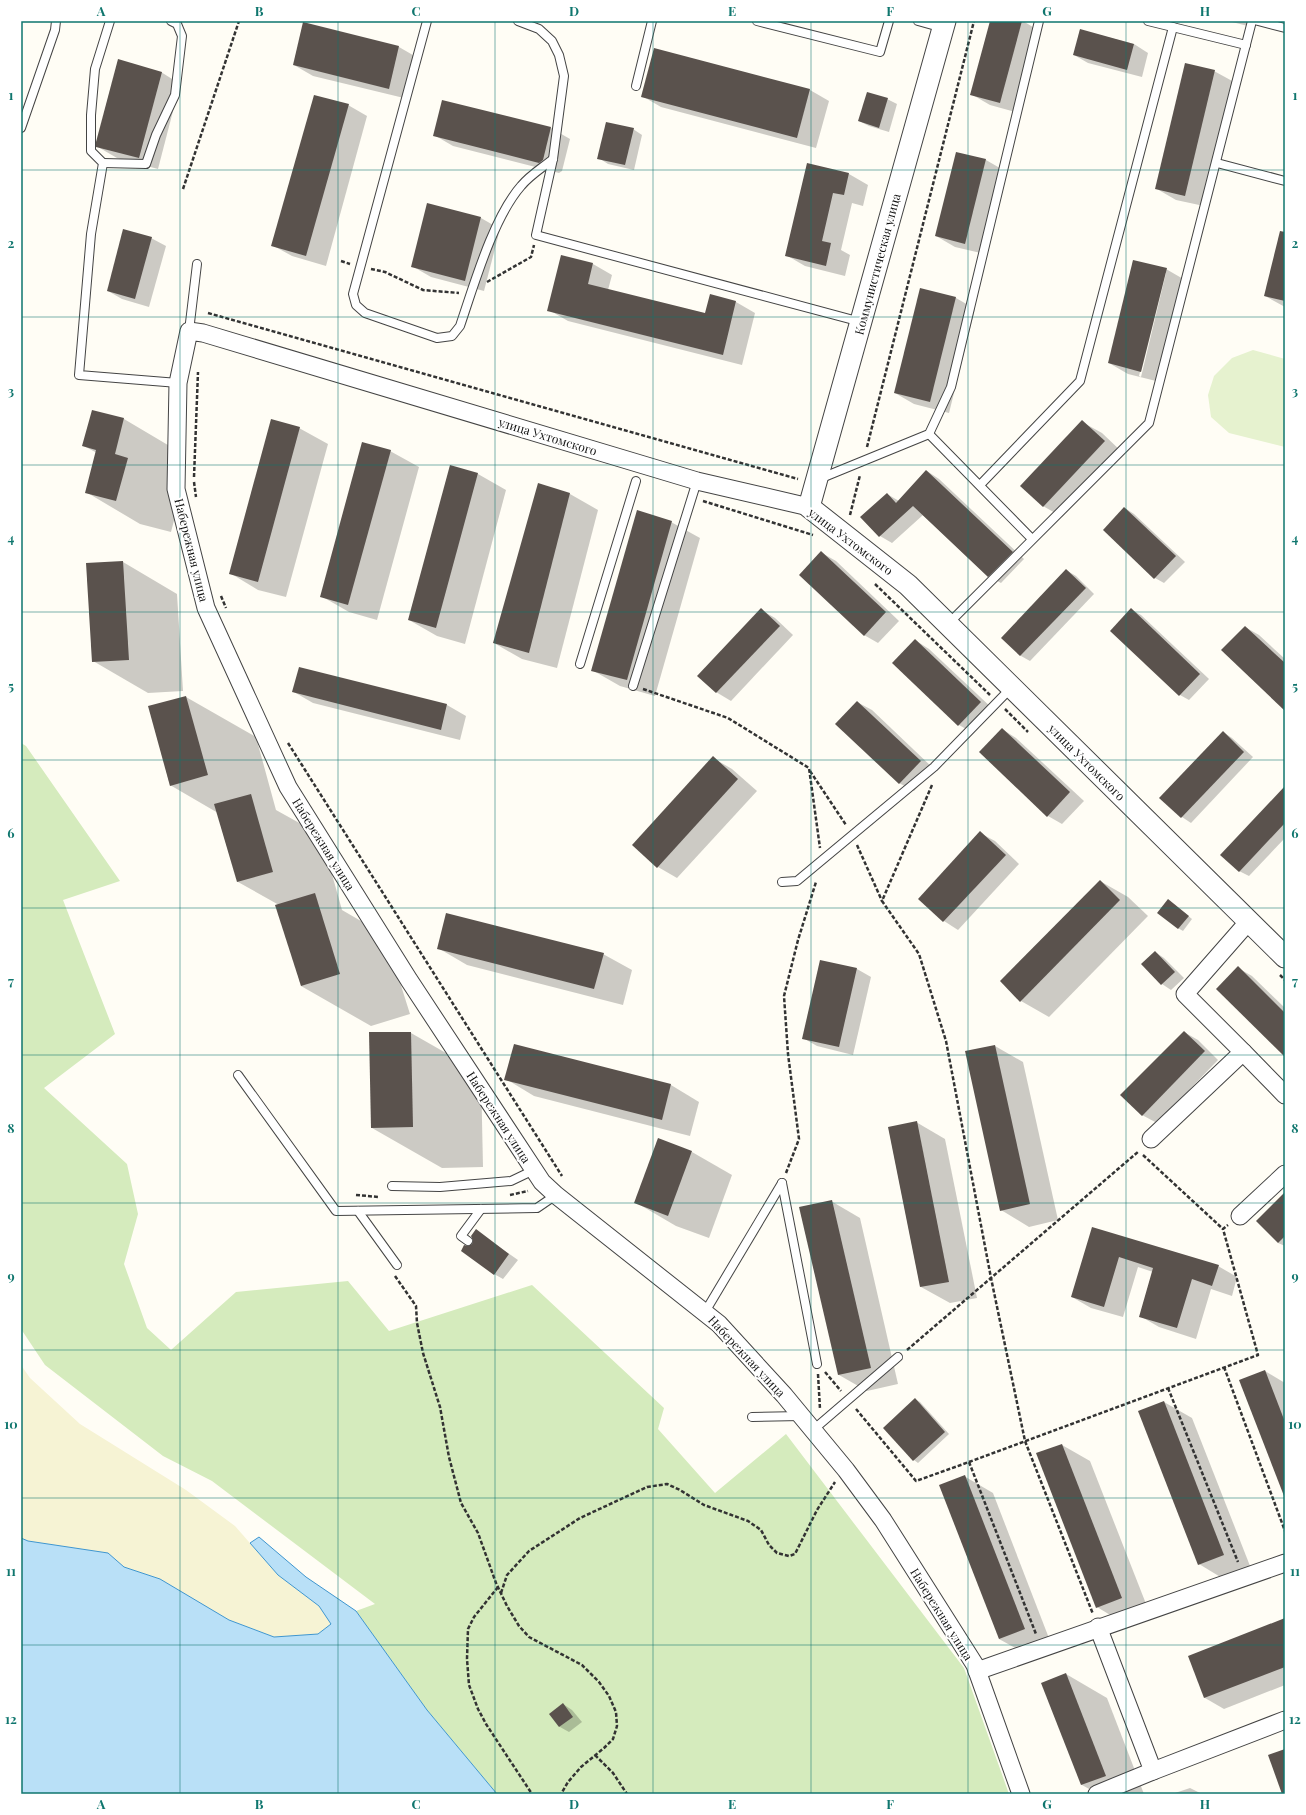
<svg xmlns="http://www.w3.org/2000/svg" width="1306" height="1815" font-family="'Playfair Display',serif">
<rect width="100%" height="100%" fill="#fffdf5"/>
<!-- farmland -->
<path fill="#f6f3d4" d="M21,1365L30,1378L80,1424L186,1490L235,1526L278,1575L319,1606L331,1624L318,1634L274,1637L229,1620L160,1579L124,1567L108,1553L28,1541L21,1538Z"/>
<!-- green -->
<path fill="#d5ebbd" d="M21,743L26,746L120,881L63,900L115,1034L44,1088L127,1164L138,1214L124,1264L147,1328L171,1350L236,1292L348,1281L389,1331L532,1285L664,1408L658,1429L715,1493L786,1434L964,1668L1009,1794H497L427,1710L356,1611L375,1604L212,1481L163,1456L45,1365L21,1329Z"/>
<!-- pitch -->
<path fill="#e6f2cf" d="M1253,350L1285,359V447L1229,433L1211,417L1208,395L1214,376L1232,358Z"/>
<!-- water -->
<path fill="#b9e0f7" stroke="#3f96cf" d="M259,1537L306,1577L356,1611L427,1710L497,1794H21V1538L28,1541L108,1553L124,1567L160,1579L229,1620L274,1637L318,1634L331,1624L319,1606L278,1575L250,1543Z"/>
<!-- shadow -->
<g fill="#0003" fill-rule="evenodd">
<path d="M991,21H1023L1041,32L1019,113L990,105L971,94Z"/>
<path d="M1228,21H1249L1248,26Z"/>
<path d="M304,23L399,47L418,58L408,99L313,76L294,65Z"/>
<path d="M1080,30L1134,44L1148,53L1142,77L1088,63L1074,55Z"/>
<path d="M1214,71L1234,82L1204,206L1176,200L1157,189Z"/>
<path d="M161,72L180,84L158,169L117,158L98,147Z"/>
<path d="M810,90L829,101L816,148L661,107L642,96Z"/>
<path d="M887,99L897,104L889,132L869,126L859,121Z"/>
<path d="M348,105L367,116L326,266L292,256L272,245Z"/>
<path d="M551,128L570,139L562,171L559,173L453,146L434,135Z"/>
<path d="M633,129L642,135L634,170L608,164L599,158Z"/>
<path d="M957,153L986,160L1005,171L985,254L955,247L936,236Z"/>
<path d="M808,164L849,174L868,185L863,206L852,203L841,250L850,255L845,276L805,266L786,255Z"/>
<path d="M481,218L500,229L484,291L431,277L412,266Z"/>
<path d="M151,238L166,246L149,307L122,299L108,291Z"/>
<path d="M562,257L593,264L612,275L608,290L706,314L711,296L736,302L755,313L742,365L568,321L549,310Z"/>
<path d="M1285,257V307L1265,296Z"/>
<path d="M1166,269L1185,280L1160,382L1128,374L1109,363ZM1164,273H1166L1141,377L1139,376Z"/>
<path d="M921,290L956,298L975,309L949,413L914,404L895,393Z"/>
<path d="M93,411L124,419L178,451L182,490L171,532L140,524L86,492L97,453L84,446Z"/>
<path d="M1082,422L1102,433L1123,453L1062,517L1043,506Z"/>
<path d="M299,428L328,444L286,597L258,590L230,573Z"/>
<path d="M390,451L419,467L377,620L349,612L321,596Z"/>
<path d="M450,467L478,474L506,490L465,644L437,636L409,620Z"/>
<path d="M927,471L939,479L1024,559L1001,583L988,576L923,515L892,543L880,536L887,494L899,501Z"/>
<path d="M539,484L570,494L598,510L557,668L522,659L494,643Z"/>
<path d="M1125,508L1134,514L1185,562L1164,583L1155,578Z"/>
<path d="M671,522L700,538L655,696L620,686L592,670Z"/>
<path d="M822,553L836,561L899,621L878,643L864,635Z"/>
<path d="M123,562L177,594L183,691L148,693L93,661Z"/>
<path d="M1066,570L1076,576L1094,594L1030,661L1021,656L1002,638Z"/>
<path d="M761,610L775,618L793,635L731,701L716,692Z"/>
<path d="M1132,610L1141,615L1209,679L1189,700L1180,695Z"/>
<path d="M1245,627L1259,635L1285,659V708Z"/>
<path d="M915,640L929,649L994,710L973,733L959,725Z"/>
<path d="M300,668L447,705L466,716L460,740L313,703L294,692Z"/>
<path d="M186,697L256,737L276,810L321,835L342,910L385,935L410,1014L371,1026L301,986L279,905L238,882L218,813L170,785L149,707Z"/>
<path d="M857,702L872,710L934,769L914,791L899,783Z"/>
<path d="M1002,729L1016,738L1084,801L1062,824L1048,816Z"/>
<path d="M1223,732L1232,738L1253,757L1191,823L1182,817L1161,798Z"/>
<path d="M713,758L732,769L757,791L677,878L658,867L634,845Z"/>
<path d="M1285,788V838L1249,876L1239,871Z"/>
<path d="M980,833L995,841L1019,864L958,930L944,921L919,899Z"/>
<path d="M1100,881L1128,897L1148,916L1049,1017L1021,1001Z"/>
<path d="M1172,903L1192,919L1183,931L1178,928Z"/>
<path d="M438,948L603,954L632,970L623,1005L467,965Z"/>
<path d="M1155,952L1164,958L1184,978L1171,990L1162,984L1142,964Z"/>
<path d="M821,961L857,969L871,977L853,1055L817,1046L803,1038Z"/>
<path d="M1238,968L1252,976L1285,1008V1053Z"/>
<path d="M1184,1032L1198,1040L1218,1060L1157,1123L1142,1115Z"/>
<path d="M370,1033H411L481,1073L483,1167L442,1168L372,1128Z"/>
<path d="M995,1046L1023,1062L1058,1220L1029,1227L1001,1210Z"/>
<path d="M506,1079L671,1085L699,1102L690,1136L534,1096Z"/>
<path d="M916,1122L945,1139L977,1298L950,1303L921,1287L889,1128Z"/>
<path d="M692,1152L732,1175L709,1238L676,1226L635,1202Z"/>
<path d="M1285,1194V1246L1278,1243Z"/>
<path d="M831,1201L860,1218L898,1384L867,1391L839,1375Z"/>
<path d="M1093,1228L1218,1266L1237,1277L1232,1296L1211,1289L1196,1339L1159,1327L1140,1316L1153,1272L1138,1267L1123,1317L1091,1308L1072,1297Z"/>
<path d="M476,1231L518,1260L503,1279L494,1274L468,1248L473,1245Z"/>
<path d="M1265,1371L1285,1383V1496L1240,1381Z"/>
<path d="M915,1399L920,1402L949,1434L918,1463L914,1460Z"/>
<path d="M1164,1402L1192,1418L1252,1571L1227,1581L1199,1564Z"/>
<path d="M1062,1445L1090,1461L1150,1614L1125,1624L1097,1607Z"/>
<path d="M964,1476L993,1493L1052,1646L1028,1655L999,1639Z"/>
<path d="M1285,1622V1685L1224,1709L1205,1698L1189,1657Z"/>
<path d="M1066,1674L1107,1698L1144,1794H1098L1082,1785L1043,1683Z"/>
<path d="M563,1704L572,1710L582,1722L569,1732L560,1727L550,1714Z"/>
<path d="M1190,1788L1202,1794H1172Z"/>
</g>
<!-- building -->
<g fill="#5a524d">
<path d="M990,21H1022L1000,103L970,95Z"/>
<path d="M303,22L399,46L389,89L293,65Z"/>
<path d="M1080,29L1134,44L1127,70L1073,55Z"/>
<path d="M654,48L810,89L797,138L641,97Z"/>
<path d="M118,59L162,72L139,158L96,147V142Z"/>
<path d="M1185,63L1215,70L1185,196L1155,189Z"/>
<path d="M867,92L888,98L879,128L858,121Z"/>
<path d="M314,95L349,104L306,256L271,246Z"/>
<path d="M442,100L551,127L543,160L539,163L433,136Z"/>
<path d="M606,122L634,128L625,165L597,159Z"/>
<path d="M956,152L986,159L965,244L935,236Z"/>
<path d="M807,163L849,173L844,195L833,193L822,241L831,243L826,266L785,256Z"/>
<path d="M427,203L481,217L465,281L411,267Z"/>
<path d="M123,229L152,237L135,299L107,291Z"/>
<path d="M1280,231L1285,232V301L1264,296Z"/>
<path d="M561,255L593,263L588,284L705,313L710,294L736,301L723,355L547,311Z"/>
<path d="M1133,260L1167,268L1141,372L1108,363Z"/>
<path d="M920,288L956,297L930,402L894,393Z"/>
<path d="M92,410L124,418L115,454L128,458L116,501L85,493L96,450L82,446Z"/>
<path d="M271,419L300,427L258,582L229,574Z"/>
<path d="M1082,420L1105,441L1043,507L1020,486Z"/>
<path d="M362,442L391,450L348,605L320,597Z"/>
<path d="M450,465L478,473L436,628L408,620Z"/>
<path d="M926,470L1013,552L988,577L913,506L879,537L860,517L887,493L896,503Z"/>
<path d="M538,483L570,493L529,653L493,643Z"/>
<path d="M1124,507L1176,556L1154,579L1103,530Z"/>
<path d="M637,510L672,521L627,680L591,671Z"/>
<path d="M821,551L886,612L864,636L799,575Z"/>
<path d="M123,561L129,660L92,662L86,563Z"/>
<path d="M1066,569L1086,588L1020,656L1001,638Z"/>
<path d="M761,608L780,626L716,693L697,676Z"/>
<path d="M1131,608L1200,674L1179,696L1110,631Z"/>
<path d="M1245,626L1285,663V711L1221,650Z"/>
<path d="M915,639L981,702L958,726L892,663Z"/>
<path d="M299,667L447,704L441,730L292,692Z"/>
<path d="M186,696L208,775L170,786L148,706Z"/>
<path d="M857,701L921,761L899,784L835,724Z"/>
<path d="M1002,728L1070,792L1047,817L979,752Z"/>
<path d="M1223,731L1244,752L1181,818L1159,798Z"/>
<path d="M713,756L738,779L657,868L632,845Z"/>
<path d="M1285,786V823L1239,872L1220,855Z"/>
<path d="M251,794L273,872L237,882L214,804Z"/>
<path d="M980,831L1006,855L943,922L918,899Z"/>
<path d="M1100,880L1120,900L1020,1002L1000,981Z"/>
<path d="M315,893L340,974L301,986L275,905Z"/>
<path d="M1168,899L1189,916L1178,929L1157,913Z"/>
<path d="M446,913L604,953L594,989L437,949Z"/>
<path d="M1155,951L1175,972L1161,985L1141,964Z"/>
<path d="M820,960L857,968L839,1047L802,1039Z"/>
<path d="M1238,966L1285,1013V1057L1216,989Z"/>
<path d="M1184,1031L1205,1051L1142,1116L1120,1095Z"/>
<path d="M369,1032H411L413,1127L371,1128Z"/>
<path d="M514,1044L671,1084L662,1120L504,1080Z"/>
<path d="M995,1045L1030,1204L1000,1211L965,1051Z"/>
<path d="M917,1121L949,1282L920,1287L888,1127Z"/>
<path d="M658,1138L692,1151L668,1216L634,1203Z"/>
<path d="M1285,1192V1236L1278,1243L1256,1221Z"/>
<path d="M832,1200L871,1368L838,1375L799,1207Z"/>
<path d="M1092,1227L1219,1265L1212,1286L1192,1279L1177,1328L1139,1317L1153,1268L1119,1257L1104,1307L1071,1297Z"/>
<path d="M476,1229L509,1254L494,1275L461,1251L464,1245L468,1246L472,1244L473,1241L471,1236Z"/>
<path d="M1265,1370L1285,1422L1284,1496L1239,1380Z"/>
<path d="M915,1398L945,1432L913,1461L883,1428Z"/>
<path d="M1164,1401L1224,1555L1198,1565L1138,1411Z"/>
<path d="M1062,1444L1122,1598L1096,1608L1036,1453Z"/>
<path d="M965,1475L1025,1629L999,1639L939,1485Z"/>
<path d="M1285,1618V1667L1204,1698L1188,1656Z"/>
<path d="M1066,1673L1106,1776L1081,1785L1041,1683Z"/>
<path d="M563,1703L573,1717L559,1727L549,1714Z"/>
<path d="M1285,1749V1794H1282L1268,1755Z"/>
</g>
<g fill="none" stroke-linecap="round" stroke-linejoin="round">
<!-- service casing -->
<g stroke="#444" stroke-width="10">
<g id="service">
<path d="M110,21L95,69L91,115V151L103,163L91,234L79,375L178,383"/>
<path d="M427,21L353,294L356,305L365,313L437,338L452,336L460,326C474,285 493,218 521,186C530,175 542,168 553,159"/>
<path d="M518,21L539,29L552,41L559,55L564,76L553,159L536,235L861,322"/>
<path d="M757,21L880,52L889,21"/>
<path d="M918,21L943,28"/>
<path d="M1148,21L1246,45"/>
<path d="M1258,21L1285,28"/>
<path d="M636,86L652,21"/>
<path d="M21,128L55,30L56,21"/>
<path d="M103,163L146,164L156,135L175,95L182,36L177,24L171,21"/>
<path d="M1217,163L1285,181"/>
<path d="M189,331L197,264"/>
<path d="M929,434L1032,539"/>
<path d="M819,479L929,434L951,387L1039,21"/>
<path d="M980,485L1080,381L1173,27"/>
<path d="M948,624L1149,423L1252,21"/>
<path d="M580,664L636,481"/>
<path d="M633,686L697,481"/>
<path d="M782,882L797,881L934,767L1011,688"/>
<path d="M238,1075L336,1211L537,1208L556,1195"/>
<path d="M782,1183L817,1364"/>
<path d="M392,1186L440,1187L511,1181L534,1170"/>
<path d="M358,1211L397,1265"/>
<path d="M468,1241L461,1236L481,1209"/>
<path d="M705,1312L782,1183"/>
<path d="M752,1417L801,1416"/>
<path d="M813,1430L898,1357"/>
</g>
</g>
<!-- minor casing -->
<g stroke="#444" stroke-width="19">
<g id="minor">
<path d="M809,507L697,481L203,333L189,331L178,383L176,489L206,608L288,787L409,980L542,1182L556,1195L719,1324L784,1395L846,1470L883,1520L975,1665L1021,1794"/>
<path d="M1243,1052L1285,1095"/>
<path d="M1151,1139L1243,1052L1185,994L1249,921"/>
<path d="M1240,1216L1285,1174"/>
<path d="M977,1671L1285,1563"/>
<path d="M1153,1771L1285,1720"/>
<path d="M1097,1794L1153,1771L1098,1627"/>
</g>
</g>
<!-- tertiary casing -->
<g stroke="#444" stroke-width="23">
<path id="tertiary" d="M945,21L809,507L908,585L1285,957"/>
</g>
<!-- path -->
<g stroke="#333" stroke-width="2.5" stroke-dasharray="4 2" stroke-linecap="butt">
<path d="M183,189L239,21"/>
<path d="M341,261L350,264"/>
<path d="M371,269L385,272L423,290L459,293"/>
<path d="M487,282L531,257L534,245"/>
<path d="M208,313L798,479"/>
<path d="M867,447L974,21"/>
<path d="M194,477L198,372"/>
<path d="M194,482L196,497"/>
<path d="M703,501L813,535"/>
<path d="M850,515L860,475"/>
<path d="M875,584L990,695"/>
<path d="M221,596L226,608"/>
<path d="M643,689L728,718L809,768L820,848"/>
<path d="M1005,709L1028,732"/>
<path d="M288,743L562,1176"/>
<path d="M810,771L846,825"/>
<path d="M932,785L882,901L919,954L946,1041L991,1278L1025,1441L1093,1614"/>
<path d="M857,845L882,901"/>
<path d="M1280,975L1285,980"/>
<path d="M1143,1155L1223,1229"/>
<path d="M786,1173L799,1139L788,1054L784,996L798,940L816,882"/>
<path d="M356,1195L379,1197"/>
<path d="M510,1195L528,1191"/>
<path d="M395,1276L416,1306L417,1323L423,1353L440,1407L449,1457L461,1503L478,1533L496,1583L507,1606L519,1626L529,1637L582,1665L599,1682L609,1696L616,1712L617,1726L613,1739L604,1748L581,1767L568,1782L561,1794"/>
<path d="M907,1350L1139,1151"/>
<path d="M1224,1367L1285,1531"/>
<path d="M825,1372L841,1391"/>
<path d="M818,1374L820,1409"/>
<path d="M1168,1388L1238,1562"/>
<path d="M856,1409L916,1481L969,1462L1036,1634"/>
<path d="M969,1462L1258,1355L1223,1229L1228,1225"/>
<path d="M498,1587L474,1617L468,1629L467,1659L469,1685L478,1709L486,1724L532,1794"/>
<path d="M501,1593L507,1575L529,1551L580,1518L647,1487L667,1484L680,1490L704,1505L748,1521L761,1530L769,1545L777,1553L789,1556L795,1554L817,1510L835,1482"/>
<path d="M595,1755L613,1773L627,1794"/>
</g>
<!-- service -->
<use href="#service" stroke="#fff" stroke-width="8"/>
<!-- minor -->
<use href="#minor" stroke="#fff" stroke-width="17"/>
<!-- tertiary -->
<use href="#tertiary" stroke="#fff" stroke-width="21"/>
</g>
<!-- grid -->
<path fill="none" stroke="#0f766e" stroke-width="1" stroke-opacity="0.55" d="M180,21V1794M338,21V1794M495,21V1794M653,21V1794M811,21V1794M968,21V1794M1126,21V1794M21,170H1285M21,317H1285M21,465H1285M21,612H1285M21,760H1285M21,908H1285M21,1055H1285M21,1203H1285M21,1350H1285M21,1498H1285M21,1645H1285"/>
<g text-anchor="middle" dominant-baseline="central" stroke-width="4" stroke-linejoin="round" paint-order="stroke">
<!-- street labels -->
<g font-size="12" fill="#111" stroke="#fff">
<text transform="translate(877 264) rotate(-75)">Коммунистическая улица</text>
<text transform="translate(548 436) rotate(17)">улица Ухтомского</text>
<text transform="translate(851 541) rotate(37)">улица Ухтомского</text>
<text transform="translate(192 550) rotate(76)">Набережная улица</text>
<text transform="translate(1087 762) rotate(45)">улица Ухтомского</text>
<text transform="translate(324 844) rotate(58)">Набережная улица</text>
<text transform="translate(499 1117) rotate(57)">Набережная улица</text>
<text transform="translate(747 1356) rotate(47)">Набережная улица</text>
<text transform="translate(942 1614) rotate(58)">Набережная улица</text>
</g>
</g>
<!-- border -->
<rect width="1306" height="1815" fill="none" stroke="#ffffff" stroke-width="44"/>
<rect x="22" y="22" width="1262" height="1771" fill="none" stroke="#0f766e" stroke-width="1.5"/>
<g font-size="13" text-anchor="middle" font-weight="bold" fill="#0f766e">
<text x="101" y="16">A</text>
<text x="259" y="16">B</text>
<text x="416" y="16">C</text>
<text x="574" y="16">D</text>
<text x="732" y="16">E</text>
<text x="890" y="16">F</text>
<text x="1047" y="16">G</text>
<text x="1205" y="16">H</text>
<text x="11" y="100">1</text>
<text x="1295" y="100">1</text>
<text x="11" y="248">2</text>
<text x="1295" y="248">2</text>
<text x="11" y="396">3</text>
<text x="1295" y="396">3</text>
<text x="11" y="543">4</text>
<text x="1295" y="543">4</text>
<text x="11" y="691">5</text>
<text x="1295" y="691">5</text>
<text x="11" y="838">6</text>
<text x="1295" y="838">6</text>
<text x="11" y="986">7</text>
<text x="1295" y="986">7</text>
<text x="11" y="1133">8</text>
<text x="1295" y="1133">8</text>
<text x="11" y="1281">9</text>
<text x="1295" y="1281">9</text>
<text x="11" y="1429">10</text>
<text x="1295" y="1429">10</text>
<text x="11" y="1576">11</text>
<text x="1295" y="1576">11</text>
<text x="11" y="1724">12</text>
<text x="1295" y="1724">12</text>
<text x="101" y="1809">A</text>
<text x="259" y="1809">B</text>
<text x="416" y="1809">C</text>
<text x="574" y="1809">D</text>
<text x="732" y="1809">E</text>
<text x="890" y="1809">F</text>
<text x="1047" y="1809">G</text>
<text x="1205" y="1809">H</text>
</g>
</svg>
